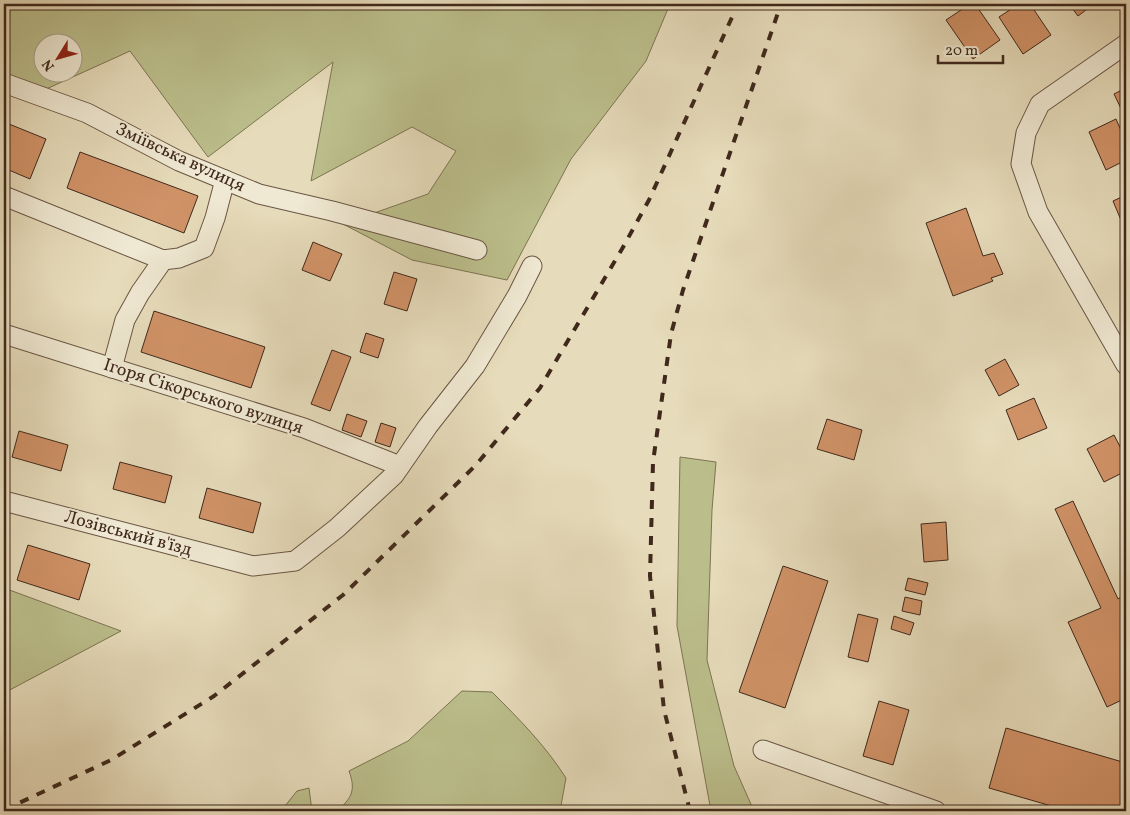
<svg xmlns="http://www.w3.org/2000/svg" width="1130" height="815" font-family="Vollkorn,serif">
<rect width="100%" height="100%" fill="#e6dbba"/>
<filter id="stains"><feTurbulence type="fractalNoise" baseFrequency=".004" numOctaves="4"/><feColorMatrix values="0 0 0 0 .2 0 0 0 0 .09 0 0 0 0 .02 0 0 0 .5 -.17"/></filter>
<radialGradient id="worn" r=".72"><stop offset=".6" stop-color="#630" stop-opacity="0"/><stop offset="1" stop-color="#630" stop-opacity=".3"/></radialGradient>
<!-- green -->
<g fill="#bbbe8b" stroke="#7e7454" fill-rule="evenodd">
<path d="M4,4H670L646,61L571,159L507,280L412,260L343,224L428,194L456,151L412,127L311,181L333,62L208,157L130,51L22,100L4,68ZM42,42H72V72H42Z"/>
<path d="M680,457L716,462L712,510L707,660L734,766L754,811H711L677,626Z"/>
<path d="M4,588L121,631L4,693Z"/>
<path d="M462,691L492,692C519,719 545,745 566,778L560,811H337C352,798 356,790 349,771L408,741Z"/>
<path d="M309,788L312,811H281L297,791Z"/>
</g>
<!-- building -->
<g fill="#d09267" stroke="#40291c">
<path d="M970,4H975L1000,40L973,59L946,20Z"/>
<path d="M1019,4H1030L1051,35L1023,54L999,17Z"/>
<path d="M1069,4H1094L1078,16Z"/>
<path d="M1126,88V119L1114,94Z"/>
<path d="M1116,119L1126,142V160L1106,170L1089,132Z"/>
<path d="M4,122L46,139L30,179L4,168Z"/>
<path d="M80,152L198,196L184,233L67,188Z"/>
<path d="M1126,195V232L1113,201Z"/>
<path d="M966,208L983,256L994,253L1003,274L991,278L993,281L953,296L926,223Z"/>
<path d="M313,242L342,254L330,281L302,270Z"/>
<path d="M394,272L417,279L407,311L384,304Z"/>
<path d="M154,311L265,347L251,388L141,352Z"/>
<path d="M366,333L384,339L378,358L360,352Z"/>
<path d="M332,350L351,357L330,411L311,404Z"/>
<path d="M1005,359L1019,385L999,396L985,370Z"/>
<path d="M1034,398L1047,428L1018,440L1006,410Z"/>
<path d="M347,414L367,421L361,437L342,430Z"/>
<path d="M827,419L862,430L854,460L817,449Z"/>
<path d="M381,423L396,428L390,447L375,442Z"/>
<path d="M19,431L68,445L61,471L12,457Z"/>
<path d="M1114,435L1126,458V471L1104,482L1087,449Z"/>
<path d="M120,462L172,476L165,503L113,489Z"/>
<path d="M207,488L261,503L253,533L199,518Z"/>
<path d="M1073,501L1118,599L1121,597L1126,608V698L1107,707L1068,622L1101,608L1055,509Z"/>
<path d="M946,522L948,560L924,562L921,524Z"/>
<path d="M28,545L90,564L79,600L17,580Z"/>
<path d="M783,566L828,581L785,708L739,692Z"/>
<path d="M908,578L928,583L925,595L905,590Z"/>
<path d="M905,597L922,601L920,615L902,611Z"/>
<path d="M858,614L878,619L868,662L848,657Z"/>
<path d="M894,616L914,623L910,635L891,629Z"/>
<path d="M879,701L909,710L893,765L863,756Z"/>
<path d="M1006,728L1126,763V811H1069L989,788Z"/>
</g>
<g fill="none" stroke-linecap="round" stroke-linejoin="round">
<!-- minor casing -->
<g stroke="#6a5644" stroke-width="21">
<g id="minor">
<path d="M1126,44L1040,104L1026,133L1021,164L1038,212L1126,365"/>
<path d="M4,83L87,113L179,161L259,194L332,211L477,250"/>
<path d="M4,196L163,260"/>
<path d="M4,334L304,428L400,466"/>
<path d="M112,368L125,320L140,293L163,260L179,258L204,248L215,218L225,180"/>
<path d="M4,501L253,566L295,561L337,528L394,475L428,426L475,366L517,296L532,266"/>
<path d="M763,750L936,811"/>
</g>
</g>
<!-- minor -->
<use href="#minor" stroke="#efe8d2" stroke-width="19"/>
<!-- rail -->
<g stroke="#40291c" stroke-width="4" stroke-dasharray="9 9" stroke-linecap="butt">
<path d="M4,810L111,760L214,696L343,595L476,465L540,388L622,249L649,200L738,4"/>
<path d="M690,811L664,710L650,576L653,462L671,334L683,290L781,4"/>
</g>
</g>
<g text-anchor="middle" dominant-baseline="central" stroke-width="4" stroke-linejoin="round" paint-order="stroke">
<!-- street labels -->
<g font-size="18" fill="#40291c" stroke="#efe8d2">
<text transform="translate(180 158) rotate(25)">Зміївська вулиця</text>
<text transform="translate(203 397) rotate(18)">Ігоря Сікорського вулиця</text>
<text transform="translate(128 534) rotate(15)">Лозівський в'їзд</text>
</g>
</g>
<!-- margin -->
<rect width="1130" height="815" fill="none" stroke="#e6dbba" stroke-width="20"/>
<rect x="5" y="5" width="1120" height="805" fill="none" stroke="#40291c" stroke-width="2.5"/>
<rect x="10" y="10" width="1110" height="795" fill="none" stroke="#40291c"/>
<!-- north arrow -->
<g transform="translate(58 58) rotate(233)"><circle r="24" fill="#efe8d2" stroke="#a99c89"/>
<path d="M0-4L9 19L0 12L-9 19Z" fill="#8f2418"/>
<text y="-8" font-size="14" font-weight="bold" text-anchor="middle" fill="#40291c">N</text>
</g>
<!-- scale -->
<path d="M938 55v8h65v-8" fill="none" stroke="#40291c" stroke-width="2.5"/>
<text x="945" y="55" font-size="15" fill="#40291c" stroke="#efe8d2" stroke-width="4" paint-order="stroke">20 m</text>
<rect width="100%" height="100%" filter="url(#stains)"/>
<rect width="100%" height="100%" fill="url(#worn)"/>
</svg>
